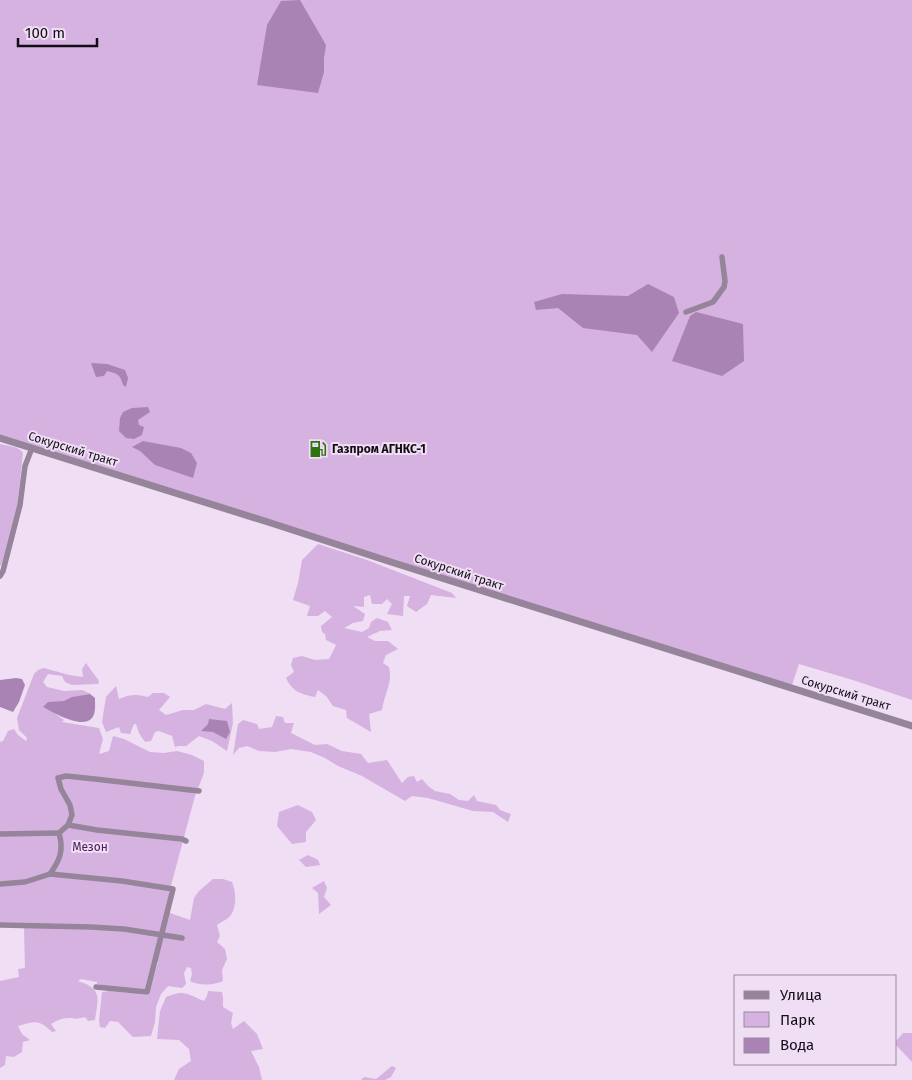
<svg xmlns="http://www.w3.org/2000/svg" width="912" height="1080" font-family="'Fira Sans',sans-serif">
<rect width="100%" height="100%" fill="#efdef4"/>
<!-- green -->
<g fill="#d6b2e1">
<path d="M0,0H912V700L856,681L799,664L791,688L0,438Z"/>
<path d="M0,444C8,446 19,446 23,453L17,510L12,533L1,566L0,565Z"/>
<path d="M318,544L367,560L452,593L456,598L431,595L427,604L416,612L407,606L410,596H404L403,616L387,614L392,604L387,599L382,604H372L370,595L364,597V607L353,606L365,614L363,621L353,623L344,628L362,632L369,628L371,622L377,618L388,622L392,630L380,631L367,637L375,641H388L398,649L386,655L383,663L389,667C393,682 384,695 382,710L369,714L371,732L347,718L346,710L333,706L326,696L318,690L315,697C300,694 293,692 286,678L294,672L291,665L293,658L302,656L315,660L329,659L336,645L326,640L325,634L322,632L321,626L332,617L325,611L318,616H307L310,606L293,600L298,583L302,560Z"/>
<path d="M86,663L99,681L98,684L72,685L65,682L62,676L48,674L43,682L47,687L64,691L82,690L91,694C71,697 67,699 51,711L64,720L62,722L99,728L103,739L99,754L109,751L113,736L124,739L150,752L164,753L177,751L192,755L204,761V773L195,796L169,893L170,913L190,920L194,898L199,891L213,879H223L232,882C236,891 237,906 231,915C228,919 221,922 217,925L220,936L217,942L225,949L227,959L222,970L223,981C214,985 199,986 190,981L192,974L191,968L187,967L184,973L186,984L182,988L168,986L161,994L156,1007L155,1022L151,1036L133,1037L118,1022L110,1021L105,1028L100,1027L99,1021L102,992L110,991L148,995L158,962L152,961L145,989L111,987L97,984V982L81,979L78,981C103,989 98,998 95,1020L88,1021L85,1017C75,1020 76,1018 68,1018C62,1018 56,1021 51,1024L56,1031L52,1032C39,1019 35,1021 18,1026L22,1034L30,1040L23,1042L22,1052L14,1057L6,1056L5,1065L0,1068V981L19,977L18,969L25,968L24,928L0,923V742L3,741L8,731L14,729L18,735L26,741L27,738L19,730L17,718L34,674L38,670L44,668L69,675L83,677L82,669Z"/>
<path d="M116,686L119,699C130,694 137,694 148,697L153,693H164L170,697L159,710L166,715L183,710H194L206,704L225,709L232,703L233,723L227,751L212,741L199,736L186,746H179L175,747L172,736L159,731L155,732L151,741L145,742L139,733L136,724H134L130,734L121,733L119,727L106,732L102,722L106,697Z"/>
<path d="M276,716L283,717L285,723H294L291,733L315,745L327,744L342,751L361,754L368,763L387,760L402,783L408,777L414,776L417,782L422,779L428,786L435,791L450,794L459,800L468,801L474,795L477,801L496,805L500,810L511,814L508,822L493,812L473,811L428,798L412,796L405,801L362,776L338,766L325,758L311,752L291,749L275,752L259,751L247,746L239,748L233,755L238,724L243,720L257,724L259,729L272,727Z"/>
<path d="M298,805L312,812L316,820L306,832V842L292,844L277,826L279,812Z"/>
<path d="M308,855L318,860L320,865L306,867L299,860Z"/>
<path d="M324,881L327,888L324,897L331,905L319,914L318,893L312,888Z"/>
<path d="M208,991L222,992L223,997V1007L233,1013L231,1023L233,1029L244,1021L257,1034L263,1049L251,1051L259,1067L262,1080H174L179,1069L191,1061L189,1049L179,1040L157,1039L160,1011L166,997C185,989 187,994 204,1001L207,996Z"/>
<path d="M903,1033H912V1062L896,1045V1041Z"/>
<path d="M392,1066L396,1068L391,1077L385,1080H361L364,1077L376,1079Z"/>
</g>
<!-- water -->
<g fill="#a983b4">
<path d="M300,0L326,45L324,58V72L318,93L257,85L267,25L281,1Z"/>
<path d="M648,284L674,297L679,313L652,352L637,335L583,328L558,308L536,310L534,302L562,294L628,296Z"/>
<path d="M696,312L743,324L744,361L722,376L672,361L690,316Z"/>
<path d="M91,363L107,364L125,370L128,378L126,387L123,385C120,374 118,374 107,371L104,376L96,377Z"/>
<path d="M148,407L150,412L138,420L139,425L144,427L142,435L134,439L126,438L119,431L120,418L123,412L132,408Z"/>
<path d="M143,441L181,448L191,453L197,463L193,478L155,465L140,451L132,447Z"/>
<path d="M16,678L22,679L25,685L19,702L13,712L0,707V680Z"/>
<path d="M90,694L95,698C95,705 96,713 92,718C83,730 52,712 43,707L48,702L64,701L72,697Z"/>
<path d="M209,719L227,721L230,732L226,739L213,732L201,731L208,724Z"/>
</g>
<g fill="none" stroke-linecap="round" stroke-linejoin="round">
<!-- minor -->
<g stroke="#95849a" stroke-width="5.5">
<path d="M686,312L713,302L724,287L725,281L722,257"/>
<path d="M0,576L3,571L20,505L25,466L32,448"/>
<path d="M68,825L97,830L182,839L186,841"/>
<path d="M0,834L59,833"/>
<path d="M50,874C60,860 64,850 59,833L68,825L72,815L70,805L61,789L58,778L66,776L95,779L199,791"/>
<path d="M0,884L25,882L50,874L122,881L173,889L147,992L96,987"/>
<path d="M0,925L91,927L124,929L182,938"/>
</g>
<!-- tertiary -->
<path stroke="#95849a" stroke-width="7" d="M0,438L271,523L391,562L912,726"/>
</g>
<!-- icons -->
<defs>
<g id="fuel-bare" transform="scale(1.35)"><path d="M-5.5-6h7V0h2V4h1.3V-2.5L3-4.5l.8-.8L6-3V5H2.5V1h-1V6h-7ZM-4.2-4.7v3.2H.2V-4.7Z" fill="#2f7210" stroke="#efdef4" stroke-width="2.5" paint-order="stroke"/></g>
</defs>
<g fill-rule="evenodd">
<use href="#fuel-bare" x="318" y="449"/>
</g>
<g text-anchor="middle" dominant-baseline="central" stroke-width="4" stroke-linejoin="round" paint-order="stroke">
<!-- street labels -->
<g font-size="12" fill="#130d15" stroke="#efdef4">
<text transform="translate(73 449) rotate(17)">Сокурский тракт</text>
<text transform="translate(459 572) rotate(18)">Сокурский тракт</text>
<text transform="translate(846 693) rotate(17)">Сокурский тракт</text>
</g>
<!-- poi labels -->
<g font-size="12" font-weight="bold" fill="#130d15" stroke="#efdef4" text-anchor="start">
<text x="332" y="449">Газпром АГНКС-1</text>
</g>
<!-- park labels -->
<g font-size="12" fill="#4b1b58" stroke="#efdef4">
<text x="90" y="847">Мезон</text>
</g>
</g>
<!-- legend -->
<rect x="734" y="975" width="162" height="90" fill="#efdef4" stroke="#978a9b"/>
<rect x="744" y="991" width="25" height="8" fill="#95849a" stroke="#978a9b"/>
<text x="780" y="1000" font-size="15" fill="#130d15">Улица</text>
<rect x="744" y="1012" width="25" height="15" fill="#d6b2e1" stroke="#978a9b"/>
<text x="780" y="1025" font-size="15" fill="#130d15">Парк</text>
<rect x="744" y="1038" width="25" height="15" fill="#a983b4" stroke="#978a9b"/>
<text x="780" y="1050" font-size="15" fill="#130d15">Вода</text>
<!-- scale -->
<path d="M18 38v8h79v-8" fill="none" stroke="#130d15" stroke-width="2.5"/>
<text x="25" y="38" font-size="15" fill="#130d15" stroke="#efdef4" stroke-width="4" paint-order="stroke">100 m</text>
</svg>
